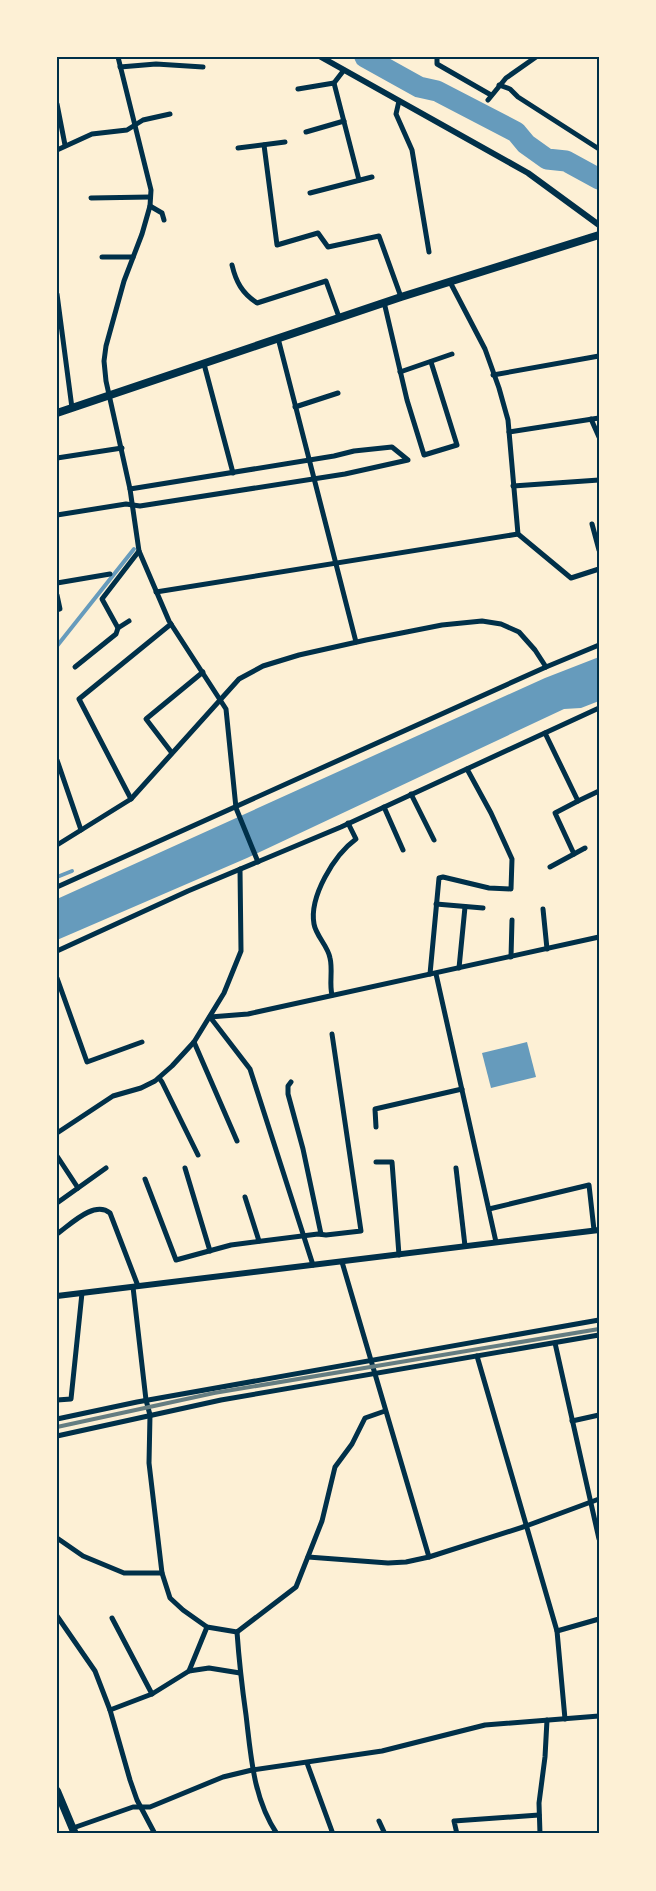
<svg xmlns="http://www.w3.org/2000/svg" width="656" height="1891" font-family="'IBM Plex Sans',sans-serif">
<rect width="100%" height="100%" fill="#fdf0d5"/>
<!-- water -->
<g fill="#669bbc">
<path d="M599,657V701L581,708L564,709L247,858L57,940V899L545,678Z"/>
<path d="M527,1042L536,1077L491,1088L482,1053Z"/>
</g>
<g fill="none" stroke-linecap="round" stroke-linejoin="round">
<!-- stream -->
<g stroke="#669bbc" stroke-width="4">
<path d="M57,646L134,549"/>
<path d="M57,877L72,871"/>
</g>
<!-- river -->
<path stroke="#669bbc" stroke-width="21" d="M365,57L419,87L437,91L516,132L526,144L547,159L566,161L599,179"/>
<!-- minor -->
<g stroke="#003049" stroke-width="5">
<path d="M118,57L151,190L150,206L142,234L124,281L106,346L104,361L106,381L130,489L139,551L169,621L226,709L236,808L258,862"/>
<path d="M437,57V64L491,95"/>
<path d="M120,67L156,64L203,67"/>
<path d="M344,70L334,83L359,180"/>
<path d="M499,85L510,89L518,97L599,149"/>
<path d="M298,89L334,83"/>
<path d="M488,100L506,78L536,57"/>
<path d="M399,101L396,114L412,150L429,252"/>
<path d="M57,104L65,145"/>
<path d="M306,132L344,121"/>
<path d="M264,145L277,245L318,233L328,247L379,236L401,297"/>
<path d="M238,148L285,142"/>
<path d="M57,150L92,134L127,130L143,120L170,114"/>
<path d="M310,193L372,177"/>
<path d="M91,198L150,197"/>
<path d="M150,206L162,213L164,220"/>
<path d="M102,257H133"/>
<path d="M232,265C236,282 242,293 257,303L326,281L339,317"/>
<path d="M450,282L485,349L499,388L508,420L518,534L571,578L599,569"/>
<path d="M57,294L72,408"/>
<path d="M384,302L407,400L424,455L457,445L431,362"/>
<path d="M278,338L356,642"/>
<path d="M204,364L233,473"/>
<path d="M400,372L452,354"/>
<path d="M493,375L599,356"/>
<path d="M295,407L338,393"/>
<path d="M591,419L599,437"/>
<path d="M509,432L599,418"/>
<path d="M57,458L122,448"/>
<path d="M513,486L599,480"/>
<path d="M57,515L126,504L140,506L345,474L408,460L392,447L354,451L334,456L130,489"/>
<path d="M592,524L599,550"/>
<path d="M57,583L110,574"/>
<path d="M156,592L518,534"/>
<path d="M57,595L60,609L57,610"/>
<path d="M118,628L129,621"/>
<path d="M75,667L116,634L118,628L102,599L139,551"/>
<path d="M545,733L578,801L599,791"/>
<path d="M172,753L146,719L203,672"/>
<path d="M57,760L81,830"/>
<path d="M411,794L434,840"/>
<path d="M131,799L79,699L171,624"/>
<path d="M384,807L403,850"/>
<path d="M57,845L131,799L239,679L263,666L299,655L366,640L442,625L482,621L501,624L519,632L535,650L546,667"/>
<path d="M574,854L585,848"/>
<path d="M550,867L574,854L555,813L578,801"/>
<path d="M57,887L546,667L599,645"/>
<path d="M436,904L483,908"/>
<path d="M543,909L547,949"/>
<path d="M57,951L188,891L341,827L599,708"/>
<path d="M511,957L512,920"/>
<path d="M459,968L465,907"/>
<path d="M430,974L439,878L443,877L489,888L511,889L512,859L491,813L467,769"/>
<path d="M436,974L496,1242"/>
<path d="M57,978L87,1062L142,1042"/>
<path d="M332,995C329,983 333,970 330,958C328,946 316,936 314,924C309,897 334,855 356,839L348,823"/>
<path d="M210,1017L248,1014L599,937"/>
<path d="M210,1017L250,1069L313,1265"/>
<path d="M194,1042L237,1141"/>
<path d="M159,1078L162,1082L198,1155"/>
<path d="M291,1082L288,1086V1094L303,1149L321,1234"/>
<path d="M376,1127L375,1109L462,1089"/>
<path d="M57,1133L113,1096L141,1088L155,1081L172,1066L194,1042L224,993L241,951L240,869"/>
<path d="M57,1156L78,1188L57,1203"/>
<path d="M376,1162H392L399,1255"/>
<path d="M185,1168L210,1251"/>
<path d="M456,1168L465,1246"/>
<path d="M145,1179L176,1260L231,1245L318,1234L326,1235L361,1231L332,1034"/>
<path d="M78,1188L106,1168"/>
<path d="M245,1197L259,1241"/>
<path d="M489,1209L589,1185L594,1230"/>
<path d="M57,1234C70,1225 94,1200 110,1213L138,1286"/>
<path d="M342,1262L429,1557"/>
<path d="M133,1287L146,1400L150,1415L149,1463L162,1573L170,1598L183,1610L207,1627L237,1632L296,1587L322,1521L335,1467L352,1444L365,1418L385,1411"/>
<path d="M555,1343L599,1539"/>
<path d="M477,1356L557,1631L565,1719"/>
<path d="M57,1400L71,1399L82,1293"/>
<path d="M57,1419L137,1402L599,1320"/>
<path d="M572,1421L599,1415"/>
<path d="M57,1436L221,1400L599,1335"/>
<path d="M57,1538L83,1556L124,1573H162"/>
<path d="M308,1557L388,1563L406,1562L429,1557L526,1526L599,1499"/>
<path d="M57,1616L95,1671L110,1710L130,1780L137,1800L155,1834"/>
<path d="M112,1618L152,1694"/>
<path d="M557,1631L599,1619"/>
<path d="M237,1632C239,1660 242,1687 246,1715C251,1756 253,1798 277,1834"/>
<path d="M189,1671L209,1668L240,1673"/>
<path d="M110,1710L152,1694L189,1671L207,1627"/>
<path d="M307,1763L333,1834"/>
<path d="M379,1821L385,1834"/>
<path d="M73,1828L133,1807H150L223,1777L252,1770L382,1751L485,1725L599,1716"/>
<path d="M457,1834L454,1821L539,1815"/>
<path d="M540,1834L539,1803L545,1757L547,1720"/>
</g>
<!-- tertiary -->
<g stroke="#003049" stroke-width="6">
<path d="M321,57L528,173L599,225"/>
<path d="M57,1296L599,1230"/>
</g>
<!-- secondary -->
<path stroke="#003049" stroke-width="8" d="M57,1791L75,1834"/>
<!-- primary -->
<path stroke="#003049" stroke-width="8" d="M57,413L401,297L599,235"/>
<!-- rail -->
<path stroke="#657d81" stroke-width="4" d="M57,1427L214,1393L599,1329"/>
</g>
<!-- border -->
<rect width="656" height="1891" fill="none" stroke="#fdf0d5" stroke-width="117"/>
<rect x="58" y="58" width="540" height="1774" fill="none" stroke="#003049" stroke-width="2"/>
</svg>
